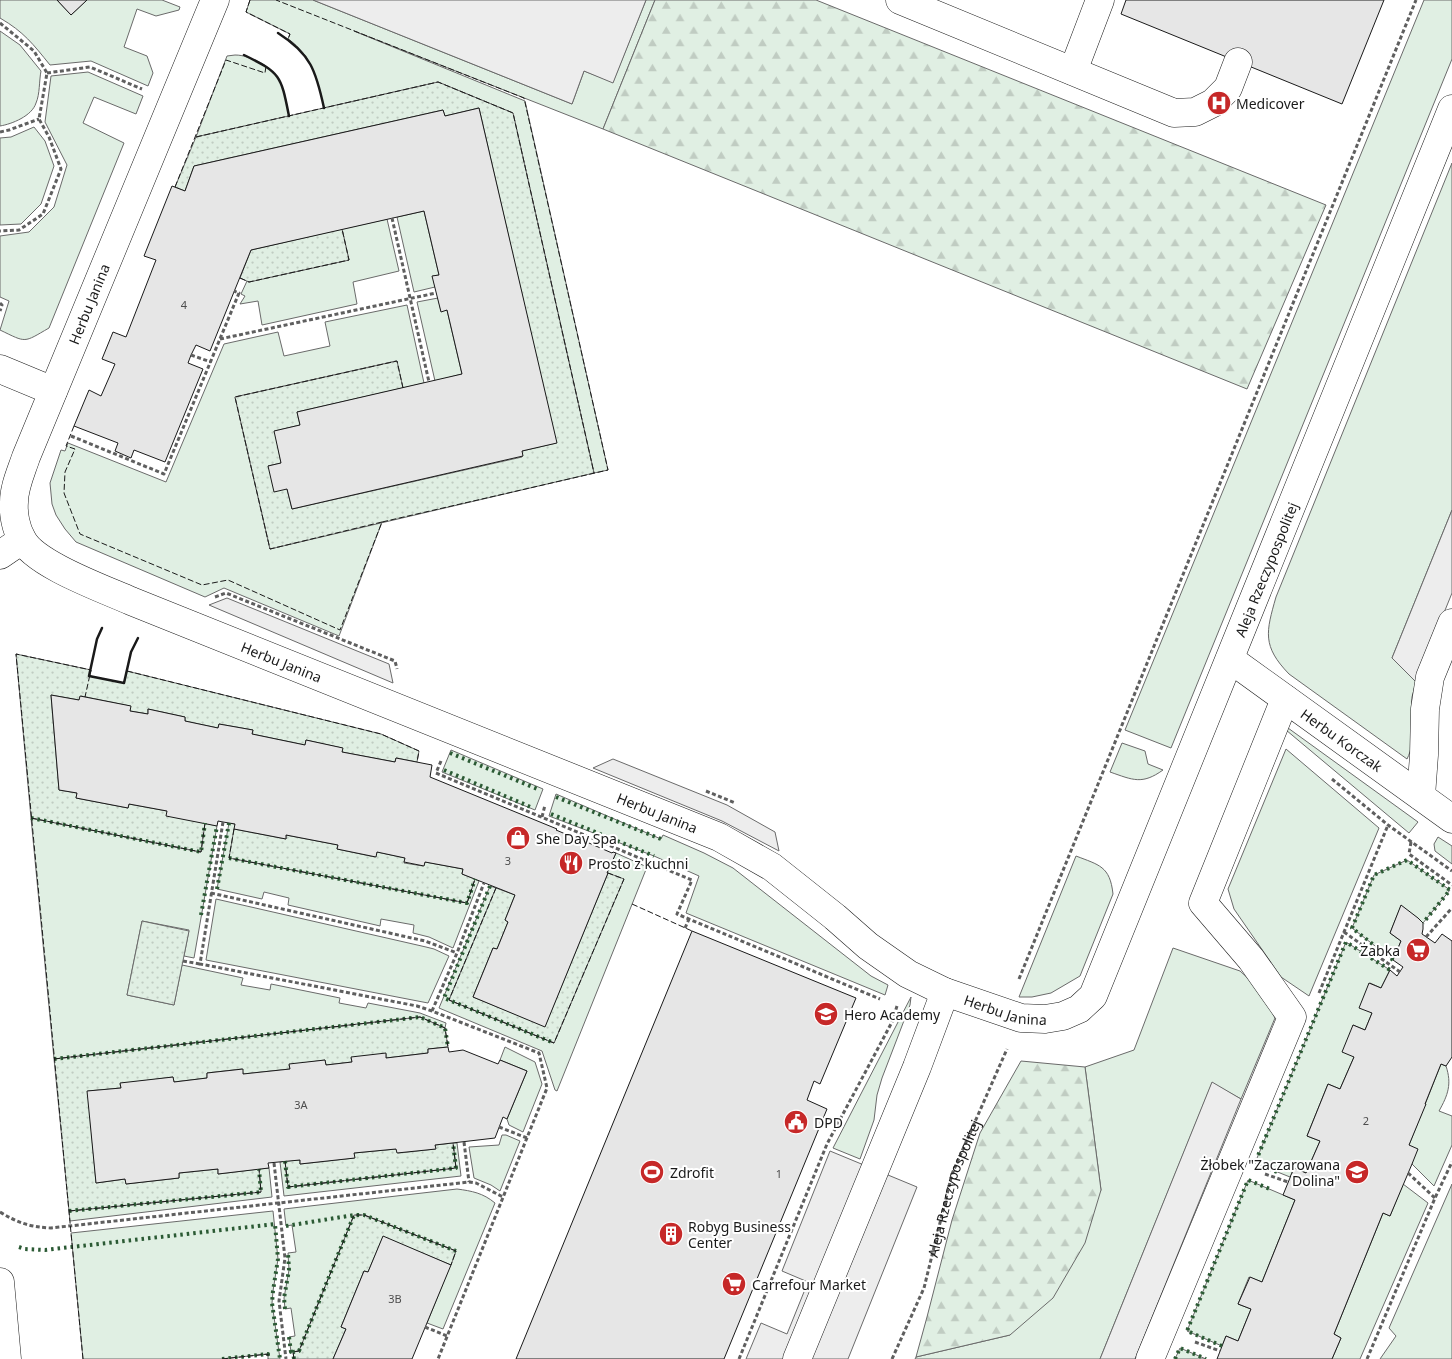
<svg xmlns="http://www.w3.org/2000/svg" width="1452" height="1359" font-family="'Noto Sans',sans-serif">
<defs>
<pattern id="forest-firs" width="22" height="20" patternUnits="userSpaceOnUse" patternTransform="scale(1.25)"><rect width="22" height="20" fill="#e0efe3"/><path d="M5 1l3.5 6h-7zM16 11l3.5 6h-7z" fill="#c0ccc2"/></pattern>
<pattern id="park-dots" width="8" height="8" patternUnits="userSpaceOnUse" patternTransform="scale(1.25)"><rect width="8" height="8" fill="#e0efe3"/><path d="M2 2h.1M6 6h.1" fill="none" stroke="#c0ccc2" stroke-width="1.8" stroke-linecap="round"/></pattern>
</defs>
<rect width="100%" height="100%" fill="#fff"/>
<!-- grass -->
<g fill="#e0efe3" stroke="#6a6a6a">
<path d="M0,0H57L71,15L87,0H162L180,7L179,10L156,16L137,9L124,47L147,56L153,73L148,86L91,61L50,65C33,44 24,32 0,18Z"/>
<path d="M250,0H313L572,104L584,71L613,82L646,0H655L603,129L354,31L525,101L608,470L594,473L513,113L438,82L324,108C318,81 312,55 288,39L290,34L246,12Z"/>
<path d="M1424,0H1452V59L1171,748L1125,730Z"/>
<path d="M0,31L20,45L41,71C39,81 40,94 36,103C32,116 12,124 0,126Z"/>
<path d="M235,55C244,55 249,58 257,61C283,73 284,91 289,116L196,137L227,56Z"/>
<path d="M88,72L143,96L136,114L94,97L83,123L124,143L49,328C23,343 27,343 0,330L9,301L0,297V236L29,232L54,207L67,165L45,122L51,76Z"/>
<path d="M34,127L45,141L54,166L41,204L21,224L0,225V138L11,137Z"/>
<path d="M1452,163V510L1392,658L1416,682C1415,687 1413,692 1412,697C1410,718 1417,740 1407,759L1289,674C1262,646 1266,632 1276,597Z"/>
<path d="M424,211L439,275L433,276L435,287L414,292L397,217Z"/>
<path d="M387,219L399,271L353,282L357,304L262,325L258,301L240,304L245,296L241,294L247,281L249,282L349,260L342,229Z"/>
<path d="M438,298L441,311L447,310L462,374L435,381L417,302Z"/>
<path d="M407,305L424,383L403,388L396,361L235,397L270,549L382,522L339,636L224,588L205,597L76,542L65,529L56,515L52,504L50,483L61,450L65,451L68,443L166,482L224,344L278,332L284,356L330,346L325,322Z"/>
<path d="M1288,728L1418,822L1409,833L1286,730Z"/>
<path d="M1122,743L1145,751L1148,764L1163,770C1142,785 1133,780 1110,772Z"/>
<path d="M1286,749L1379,828L1309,996L1281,977L1234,909L1228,889Z"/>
<path d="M451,750L543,789L535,810L442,772Z"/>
<path d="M556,794L661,839L663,835L704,853L733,868L871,976L888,985L885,995L686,913L699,876L654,856L549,816Z"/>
<path d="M31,818L200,852L205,823L217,826L194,958L184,956L189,930L142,921L127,995L174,1005L182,965L243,978L241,985L270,990L271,984L340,998L339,1003L366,1008L368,1003L420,1013L446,1023L445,1028L420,1017L54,1059Z"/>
<path d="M229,823L235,824L230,858L467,903L475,879L479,881L453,948L429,937L413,933L414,925L381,919L380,926L376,925L288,905L289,898L264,892L262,899L217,889Z"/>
<path d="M1438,837L1452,846V864L1435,851L1434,844Z"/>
<path d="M616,853L647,867L557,1091L555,1090L542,1051L439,1008L490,886L496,888L449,1000L554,1043L623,879L607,873Z"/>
<path d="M1076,856C1099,865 1110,866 1113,894L1080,976L1051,993L1032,997H1019Z"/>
<path d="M1407,860L1450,890L1423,923L1401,906L1390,933L1401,941L1393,960L1352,928L1374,875Z"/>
<path d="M216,899L426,947L434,949L449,956L428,1003L206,960Z"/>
<path d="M1346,942L1390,970L1381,988L1370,983L1372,1013L1365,1030L1353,1025L1354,1057L1340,1089L1328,1084L1307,1136L1320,1141L1306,1173L1294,1168L1290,1177L1255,1163Z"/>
<path d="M1173,948L1240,971L1262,991L1275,1018L1241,1099L1212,1083L1100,1359H915L916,1357L1010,1335L1101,1190L1085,1067L1134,1050Z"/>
<path d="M911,997L910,1005L882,1078L877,1095L874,1120L860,1159L833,1148Z"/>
<path d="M505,1047L535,1062L542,1084L523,1132L509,1125L507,1119L527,1071L500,1060Z"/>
<path d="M1441,1064L1446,1066C1452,1084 1448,1095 1439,1111L1452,1116V1145L1434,1186L1412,1164L1409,1145Z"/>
<path d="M502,1135H506L520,1141L500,1191L491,1185L474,1178L469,1147L499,1145Z"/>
<path d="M453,1143H457L461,1176L284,1196L280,1162L285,1161L288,1187L456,1168Z"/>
<path d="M269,1168L272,1197L70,1221L69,1211L261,1192L259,1169Z"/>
<path d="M1248,1180L1295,1200L1262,1282L1249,1277L1238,1304L1251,1309L1238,1341L1226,1336L1222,1346L1187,1331Z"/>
<path d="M1403,1184L1428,1203L1360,1359H1332L1341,1338L1334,1334L1383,1213L1390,1216Z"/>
<path d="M1452,1184V1359H1380L1396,1336L1389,1328Z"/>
<path d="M457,1189C472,1191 483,1193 495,1203L443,1329L427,1323L456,1251L364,1215L299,1351L291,1352L289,1337L295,1336L291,1308L285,1309L284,1298L289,1270L288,1253L296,1252L292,1225L286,1226L284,1209Z"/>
<path d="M273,1211L278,1259L273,1291L272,1303L280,1359H268V1354L221,1359H83L71,1233Z"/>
<path d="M1180,1348L1206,1359H1175Z"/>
</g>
<!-- forest -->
<g fill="url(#forest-firs)" stroke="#6a6a6a">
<path d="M655,0H816L1326,205L1247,389L603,129Z"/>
<path d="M1021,1061L1085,1067L1101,1190L1085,1243L1053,1298L1010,1335L916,1357L927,1317L952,1220L980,1133Z"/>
</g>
<!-- park -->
<g fill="url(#park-dots)" stroke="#6a6a6a">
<path d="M438,82L513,113L594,473L270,549L235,397L397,361L403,388L297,412L300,425L275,431L281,463L268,466L287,489L292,509L522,457V451L556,443L479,108L445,116L443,110L194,166L185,191L175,187L196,137Z"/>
<path d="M342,229L349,260L249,282L240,278L251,250Z"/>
<path d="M16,654L91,670L90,676L124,683L127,671L381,734L419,751L417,762L396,758L395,762L342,752V748L306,740L305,745L252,734L253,730L219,724L218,728L185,721V717L148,709V714L130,711V706L81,696L79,700L51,695L59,790L77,793L76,798L128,808L129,804L167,811L205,823L201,852L31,818Z"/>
<path d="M234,829L286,839V835L338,845L337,849L375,857L377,852L405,858L404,863L423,866L425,862L463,869L462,874L475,879L467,903L229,858Z"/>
<path d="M608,873L624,879L554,1043L449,1000L496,888L515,895L505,920L508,922L497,949L493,948L473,997L545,1026Z"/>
<path d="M142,921L189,931L174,1005L127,995Z"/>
<path d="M420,1017L445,1028L448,1047L428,1049V1053L386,1058V1054L351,1058L352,1062L326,1065L325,1060L289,1065L290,1069L243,1074L242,1069L207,1073V1078L174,1082L173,1077L120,1084L121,1088L88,1091L96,1183L125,1179L126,1184L179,1178V1173L218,1169V1174L259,1169L261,1192L69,1211L54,1059Z"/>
<path d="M453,1143L456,1168L288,1187L285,1161L300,1160V1164L354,1158V1153L396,1149L398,1153L435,1149V1145Z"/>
<path d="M354,1215H364L456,1251L451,1265L383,1237L368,1272L364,1271L341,1327L346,1329L333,1359H294L293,1352L299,1351Z"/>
</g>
<!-- parking -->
<g fill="#ededed" stroke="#6a6a6a">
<path d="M313,0H646L613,83L584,71L572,104Z"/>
<path d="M1452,510V593L1416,682L1392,658Z"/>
<path d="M227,598L389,664L393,683L209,605Z"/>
<path d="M613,759L727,805L775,832L779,851L722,821L593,768Z"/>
<path d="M1212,1082L1241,1099L1135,1359H1100Z"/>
<path d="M830,1151L917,1187L848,1359H746L761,1323L787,1334L808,1282L782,1271Z"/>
</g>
<!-- building -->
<g fill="#e6e6e6" stroke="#1a1a1a">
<path d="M57,0H87L71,15Z"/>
<path d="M1126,0H1384L1342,104L1121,14Z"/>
<path d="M479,108L557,443L522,451L523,456L292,509L287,489L274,492L268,466L281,463L274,431L300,425L297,412L462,374L447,310L441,312L432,276L439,275L424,211L251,250L210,351L196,345L191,355L188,363L203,369L165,462L134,450L131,458L115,451L118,443L74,426L89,390L101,396L115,364L102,359L113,332L126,337L156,260L144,256L172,186L185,191L194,166L443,110L445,116Z"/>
<path d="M51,695L79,700L80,696L131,706L130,711L148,714V709L185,717V721L218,728L219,724L253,730L252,734L305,745L306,740L343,748L342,752L395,762L396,758L432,765L430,777L557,829L556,830L582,841V840L612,853L613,852L616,853L607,873H608L545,1027L473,997L493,948L497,949L508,922L505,920L515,895L462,874L463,869L425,862L424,866L404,862L405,858L377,852L376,857L337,849L338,845L286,835V839L234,829L235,824L223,822L218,821L217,826L166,816L167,811L129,804L128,808L76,798L77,793L59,790Z"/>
<path d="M1401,905L1418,918L1423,923V929L1422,934L1435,943L1442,934L1452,941V1057L1446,1066L1441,1064L1425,1104H1426L1409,1145L1418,1149L1412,1164L1390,1216L1383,1213L1334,1334L1341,1338L1332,1359H1217L1226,1336L1238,1341L1251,1309L1238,1304L1250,1277L1262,1282L1295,1200L1283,1195L1294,1168L1306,1173L1320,1141L1307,1136L1328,1084L1340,1089L1354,1057L1342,1052L1353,1025L1365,1030L1372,1013L1359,1008L1369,983L1381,988L1390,970L1397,976L1403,967L1393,960L1401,941L1390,933Z"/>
<path d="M692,931L856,998L820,1084L814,1081L807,1100L827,1109L724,1359H516Z"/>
<path d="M448,1047L449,1052L463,1050L498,1064L500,1060L527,1071L507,1119L503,1117L495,1138L435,1145L436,1149L397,1153L396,1149L354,1153L355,1158L300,1164V1160L268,1163L269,1168L218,1174V1169L179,1173V1178L126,1184L125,1179L96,1183L87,1091L121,1088L120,1083L173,1077L174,1082L207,1078V1073L243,1069V1074L290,1069L289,1064L325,1060L326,1065L352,1062L351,1057L386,1053V1058L428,1053V1049Z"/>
<path d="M383,1236L451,1265L412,1359H333L346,1329L341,1327L364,1271L368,1272Z"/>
</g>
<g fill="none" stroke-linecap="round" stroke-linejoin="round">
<!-- minor casing -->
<g stroke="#1a1a1a" stroke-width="29">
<g id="minor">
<path id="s2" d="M215,0L26,457C21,472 14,487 14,502C13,514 16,529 22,539C34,564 104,589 131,601L719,837L772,867L835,917L868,946L908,974L945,992L1021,1018L1045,1019L1063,1016L1079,1009L1093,996L1452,109"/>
<path d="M900,0L1174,113L1195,112L1213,103L1228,88L1238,62"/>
<path d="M1073,71L1100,0"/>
<path d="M0,369L53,391"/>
<path d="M0,555L22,540"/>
<path id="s3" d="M1230,659L1452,819"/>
<path d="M1421,796L1424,755L1425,709L1430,677L1452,623"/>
<path d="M0,1282L7,1359"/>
<path d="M797,1359L917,1067L945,992"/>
<path d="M1150,1359L1292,1017L1251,959L1203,903L1285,699"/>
</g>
</g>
<!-- path -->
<g stroke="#5f5f5f" stroke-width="3" stroke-dasharray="4 2.5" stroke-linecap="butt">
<path d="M0,23L34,51L47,73L39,119L49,137L61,169L43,214L19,230L0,231"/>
<path d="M47,73L90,67L142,89"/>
<path d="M0,132L9,130L39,119"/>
<path d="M392,218L429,382"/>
<path d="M0,303L2,305L0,311"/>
<path d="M220,339L436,293"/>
<path d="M191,355L211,362"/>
<path d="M71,436L164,474L239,293L234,291"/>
<path d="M215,597L226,593L395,661L397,669"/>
<path d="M441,761L436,773L692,880L677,914L880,999"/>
<path d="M1332,779L1388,825L1452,871"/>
<path d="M706,791L735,803"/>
<path d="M542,817L545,805"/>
<path d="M223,822L200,964L417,1006L432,1011L539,1053L547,1088L438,1359"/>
<path d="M1411,842L1409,854L1452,885"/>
<path d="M211,893L425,941L457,953"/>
<path d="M685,928L689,919"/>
<path d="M1344,932L1400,972"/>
<path d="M1426,937L1452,908"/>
<path d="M183,961L200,964"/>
<path d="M1019,979L1416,0"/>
<path d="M1319,993L1388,825"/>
<path d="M432,1011L457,953L484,883"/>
<path d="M499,1127L527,1138"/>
<path d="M464,1142L469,1182"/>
<path d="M274,1163L285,1258L279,1301L286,1359"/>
<path d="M1408,1173L1435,1198"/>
<path d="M1265,1174L1288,1182"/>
<path d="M0,1212C18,1223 30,1227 51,1228L469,1182L476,1183L503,1197"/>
<path d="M425,1327L447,1336"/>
<path d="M1195,1342L1220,1351"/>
<path d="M739,1359L827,1144L892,1022L897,1006"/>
<path id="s1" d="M892,1359L924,1288L952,1174L1007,1049"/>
<path d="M1367,1359L1435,1198L1452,1162"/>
</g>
<!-- minor -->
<use href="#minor" stroke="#fff" stroke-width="28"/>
<!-- hedge -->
<g stroke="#2b5a34" stroke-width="4" stroke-dasharray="2.5 4" stroke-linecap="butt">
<path d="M450,753L540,790"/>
<path d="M444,770L533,808"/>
<path d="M556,797L661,839"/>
<path d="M551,814L654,856"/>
<path d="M31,818L201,852L205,823"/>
<path d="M229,858L467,903L475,879"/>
<path d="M490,886L444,998L554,1043"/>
<path d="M217,889L229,823"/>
<path d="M201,915L217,826"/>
<path d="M1393,960L1352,928L1374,875L1407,860L1450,890L1423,923"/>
<path d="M54,1059L420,1017L445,1028L448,1047"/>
<path d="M285,1161L288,1187L456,1168L453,1143"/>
<path d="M1277,1172L1255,1163L1346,942L1390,970"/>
<path d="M69,1211L261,1192L259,1169"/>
<path d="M286,1226L354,1215H364L456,1251"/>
<path d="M19,1247L25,1249L45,1250L275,1224L278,1259L273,1291L272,1303L280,1359"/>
<path d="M285,1309L284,1298L289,1270L288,1253"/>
<path d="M289,1337L291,1352H293"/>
<path d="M1222,1346L1187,1331L1248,1180L1270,1189"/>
<path d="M222,1359L268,1354V1359"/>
<path d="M294,1359L293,1352L299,1351L354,1215"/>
<path d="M1175,1359L1180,1348L1206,1359"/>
</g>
<!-- fence -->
<g stroke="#1a1a1a" stroke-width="1" stroke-dasharray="6 2.5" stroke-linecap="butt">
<path d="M250,0L246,12L290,34L288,39"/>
<path d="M196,137L438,82L513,113L594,473"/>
<path d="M175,187L226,60L265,73L266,66"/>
<path d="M240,278L249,282L349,260L342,229"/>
<path d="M74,426L66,446L75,449L65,472L64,493L80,534L202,585L228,580L340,630L382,522L608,470L524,98L276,0"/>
<path d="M382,522L270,549L235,397L397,361L403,388"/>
<path d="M127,671L381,734L419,751L417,762"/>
<path d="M31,818L201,852L205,823"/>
<path d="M234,829L229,858L467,903L475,879"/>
<path d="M496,888L449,1000L554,1043L624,879L608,873"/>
<path d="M632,904L692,931"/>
<path d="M54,1059L420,1017L445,1028L448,1047"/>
<path d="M285,1161L288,1187L456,1168L453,1143"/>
<path d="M69,1211L261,1192L259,1169"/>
<path d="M83,1359L16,654L91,670L85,697"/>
<path d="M222,1359L268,1354V1359"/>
<path d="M294,1359L293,1352L299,1351L354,1215H364L456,1251L451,1265"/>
</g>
<!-- wall -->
<g stroke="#1a1a1a" stroke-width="2.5">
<path d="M278,33C311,54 316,71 324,108"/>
<path d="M244,55C281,73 281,76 289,116"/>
<path d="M102,628L97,639L89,676L124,683L131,652L138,638"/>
</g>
</g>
<!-- icons -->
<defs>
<g id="hospital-disc" transform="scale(1.25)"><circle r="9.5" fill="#c62828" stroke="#fff"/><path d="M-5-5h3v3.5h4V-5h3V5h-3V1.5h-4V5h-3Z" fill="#fff"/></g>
<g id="shop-disc" transform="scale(1.25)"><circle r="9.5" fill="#c62828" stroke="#fff"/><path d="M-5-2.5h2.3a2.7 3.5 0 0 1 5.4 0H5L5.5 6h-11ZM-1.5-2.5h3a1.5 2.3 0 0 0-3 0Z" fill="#fff"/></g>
<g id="restaurant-disc" transform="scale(1.25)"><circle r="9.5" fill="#c62828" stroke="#fff"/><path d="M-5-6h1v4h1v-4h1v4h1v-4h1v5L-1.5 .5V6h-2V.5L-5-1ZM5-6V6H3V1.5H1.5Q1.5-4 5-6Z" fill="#fff"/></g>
<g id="supermarket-disc" transform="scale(1.25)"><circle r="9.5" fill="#c62828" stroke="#fff"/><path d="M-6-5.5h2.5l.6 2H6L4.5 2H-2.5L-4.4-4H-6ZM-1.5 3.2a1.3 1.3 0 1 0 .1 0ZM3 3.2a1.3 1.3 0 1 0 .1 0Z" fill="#fff"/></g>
<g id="school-disc" transform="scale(1.25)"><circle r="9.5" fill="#c62828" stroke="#fff"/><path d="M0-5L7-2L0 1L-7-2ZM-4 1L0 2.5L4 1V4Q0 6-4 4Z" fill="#fff"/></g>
<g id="civic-disc" transform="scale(1.25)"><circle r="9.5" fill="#c62828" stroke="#fff"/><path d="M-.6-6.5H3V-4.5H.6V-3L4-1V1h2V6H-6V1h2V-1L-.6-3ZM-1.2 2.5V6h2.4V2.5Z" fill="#fff"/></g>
<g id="stadium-disc" transform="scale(1.25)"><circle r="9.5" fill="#c62828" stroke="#fff"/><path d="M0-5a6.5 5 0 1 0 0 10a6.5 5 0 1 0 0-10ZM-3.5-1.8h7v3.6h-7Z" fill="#fff"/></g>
<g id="building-disc" transform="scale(1.25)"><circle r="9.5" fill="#c62828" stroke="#fff"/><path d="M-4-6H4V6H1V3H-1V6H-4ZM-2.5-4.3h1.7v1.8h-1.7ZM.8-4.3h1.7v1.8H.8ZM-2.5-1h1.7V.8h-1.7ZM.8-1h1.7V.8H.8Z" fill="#fff"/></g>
</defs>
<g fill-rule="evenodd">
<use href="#hospital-disc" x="1219" y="103"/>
<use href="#shop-disc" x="518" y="838"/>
<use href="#restaurant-disc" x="571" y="863"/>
<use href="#supermarket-disc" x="1418" y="950"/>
<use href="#school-disc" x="826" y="1014"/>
<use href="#civic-disc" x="796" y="1122"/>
<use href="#stadium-disc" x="652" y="1172"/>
<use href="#school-disc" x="1357" y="1172"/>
<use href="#building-disc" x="671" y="1234"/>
<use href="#supermarket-disc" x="734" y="1284"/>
</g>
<g text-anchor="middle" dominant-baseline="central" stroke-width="4" stroke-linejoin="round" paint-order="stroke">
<!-- number labels -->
<g font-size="11" fill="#4d4d4d">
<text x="184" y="304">4</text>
<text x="508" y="860">3</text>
<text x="301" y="1104">3A</text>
<text x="1366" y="1120">2</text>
<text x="779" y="1173">1</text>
<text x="395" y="1298">3B</text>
</g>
<!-- poi labels -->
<g font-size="14" fill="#1a1a1a" stroke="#fff" text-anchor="start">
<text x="1236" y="103">Medicover</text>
<text x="536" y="838">She Day Spa</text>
<text x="588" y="863">Prosto z kuchni</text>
<text x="1400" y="950" text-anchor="end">Żabka</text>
<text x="844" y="1014">Hero Academy</text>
<text x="814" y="1122">DPD</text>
<text x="1340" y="1164" text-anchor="end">Żłobek "Zaczarowana<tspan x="1340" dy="16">Dolina"</tspan></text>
<text x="670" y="1172">Zdrofit</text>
<text x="688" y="1226">Robyg Business<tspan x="688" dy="16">Center</tspan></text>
<text x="752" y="1284">Carrefour Market</text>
</g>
<!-- street labels -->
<g font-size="14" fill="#1a1a1a" stroke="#fff">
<text transform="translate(89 304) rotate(-68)">Herbu Janina</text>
<text stroke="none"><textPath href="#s2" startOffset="2235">Aleja Rzeczypospolitej</textPath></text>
<text stroke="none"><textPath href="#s2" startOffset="869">Herbu Janina</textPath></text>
<text stroke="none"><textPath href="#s3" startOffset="138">Herbu Korczak</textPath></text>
<text stroke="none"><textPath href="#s2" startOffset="1274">Herbu Janina</textPath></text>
<text stroke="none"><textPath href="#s2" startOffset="1679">Herbu Janina</textPath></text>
<text stroke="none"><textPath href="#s1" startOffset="182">Aleja Rzeczypospolitej</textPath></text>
</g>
</g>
</svg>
